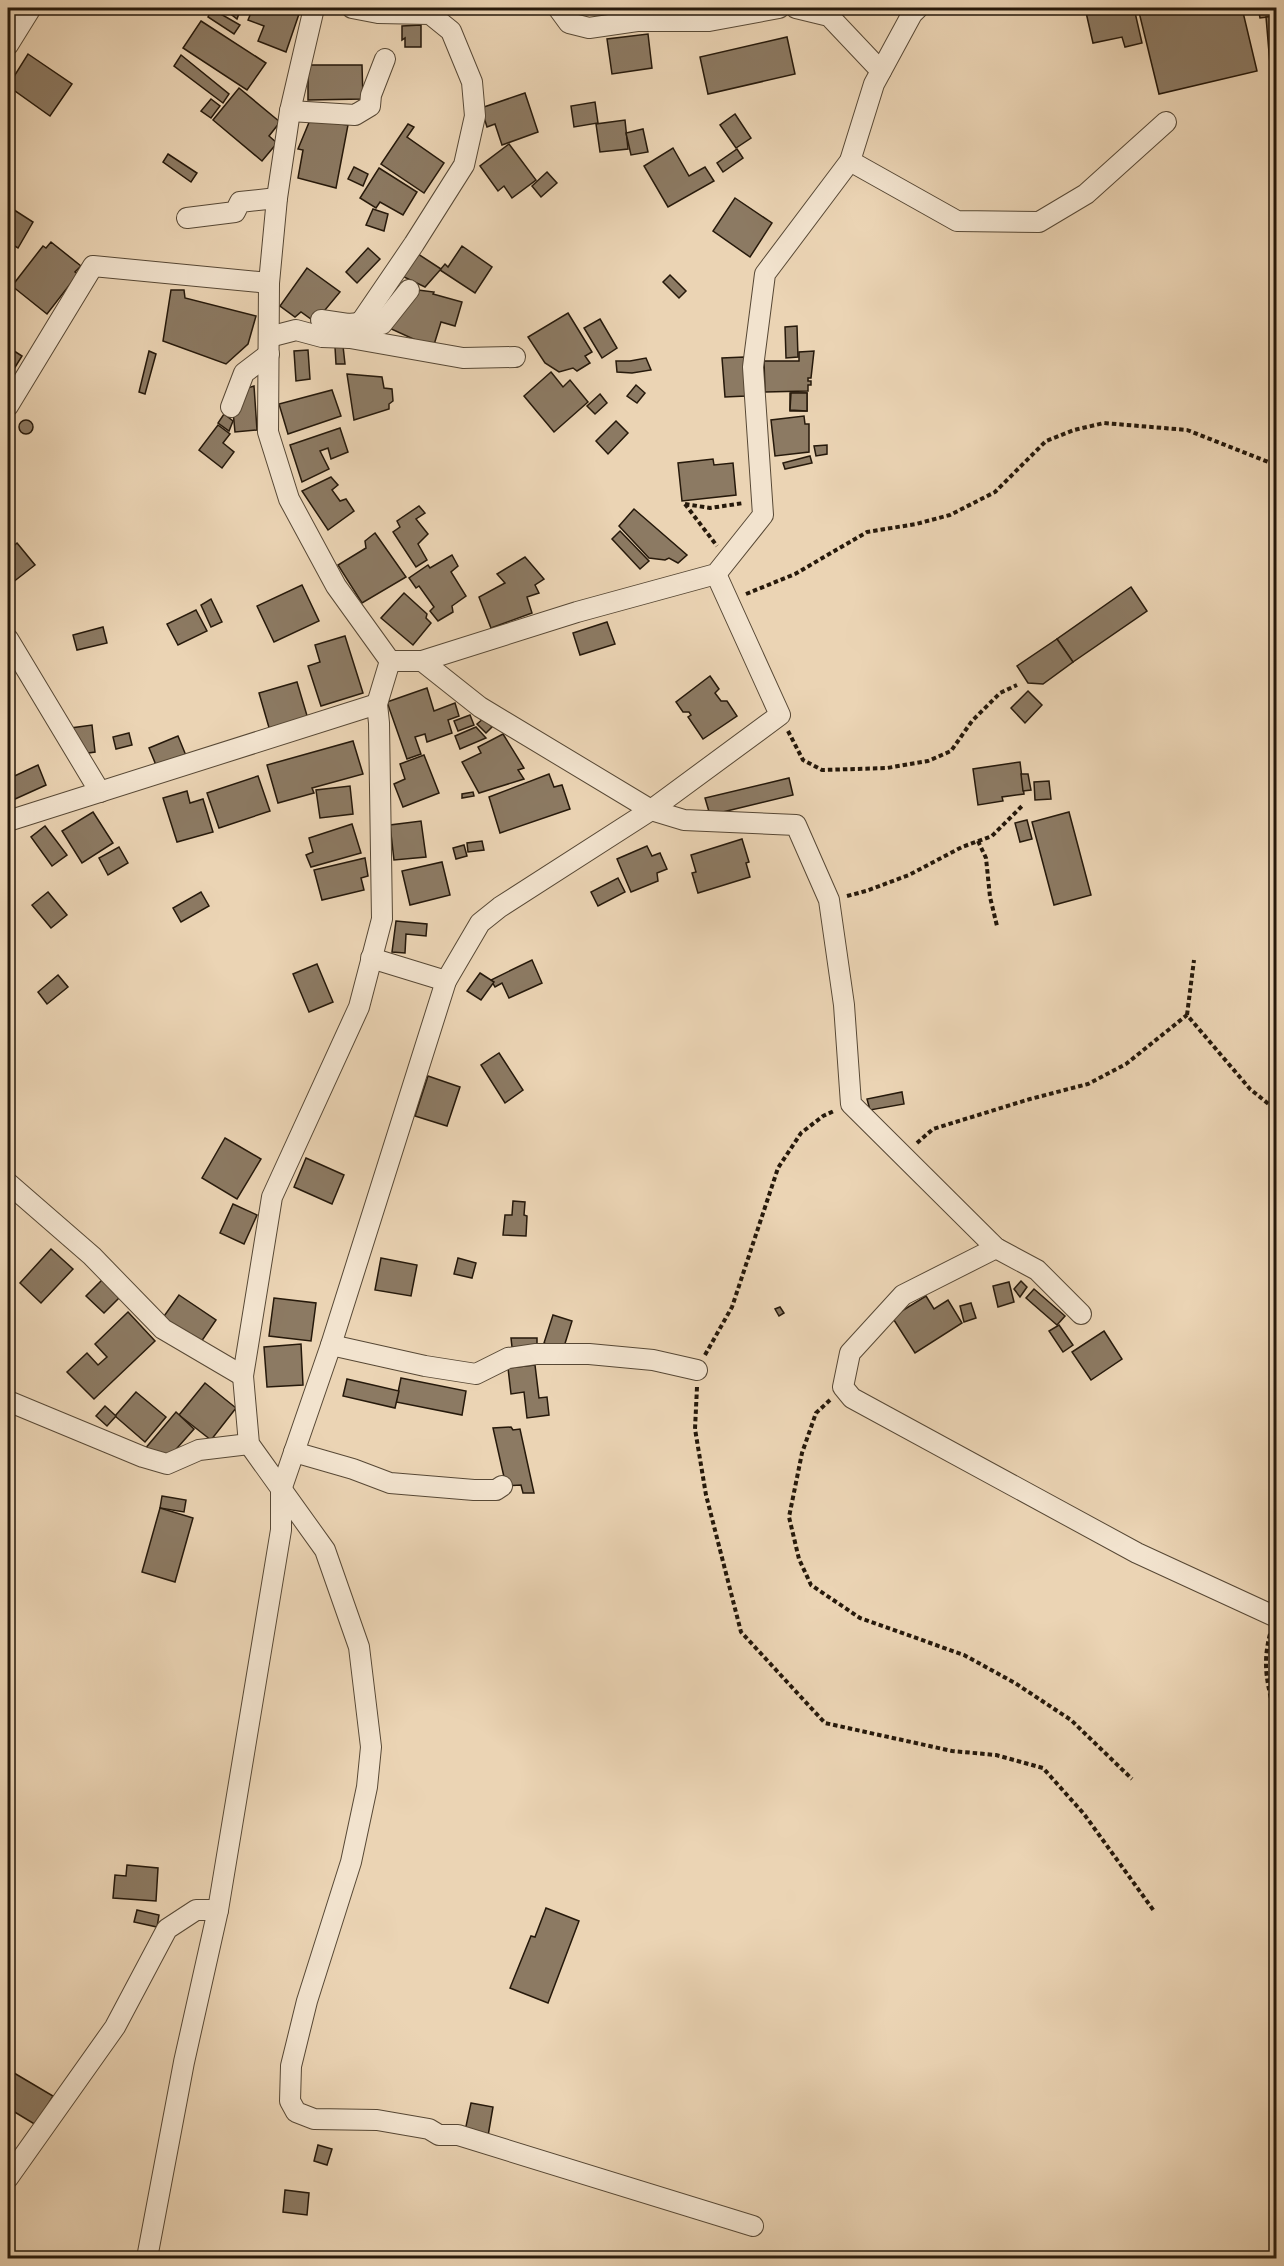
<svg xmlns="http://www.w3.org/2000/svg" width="1284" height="2266" font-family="'IM FELL French Canon',serif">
<rect width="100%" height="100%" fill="#ebd4b4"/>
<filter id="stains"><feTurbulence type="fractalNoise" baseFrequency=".00333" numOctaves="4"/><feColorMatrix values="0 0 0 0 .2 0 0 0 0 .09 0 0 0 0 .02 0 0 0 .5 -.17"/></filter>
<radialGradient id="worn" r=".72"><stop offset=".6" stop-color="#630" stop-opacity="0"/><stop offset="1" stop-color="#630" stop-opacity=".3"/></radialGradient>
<!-- building -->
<g fill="#8c7a63" stroke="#26190b" stroke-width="1.5">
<path d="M223,8H241L237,19Z"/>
<path d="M253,8H283L299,14L286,52L258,41L264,26L248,20Z"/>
<rect x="493" y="8" width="10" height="5"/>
<path d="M877,8H891L883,14Z"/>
<path d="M1085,8H1134L1142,43L1125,47L1122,37L1093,43Z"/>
<path d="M1138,8H1242L1257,71L1159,94Z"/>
<path d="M1258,8H1276V16L1260,18Z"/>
<path d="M212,9L240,25L234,34L208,17Z"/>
<path d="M1276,16V75L1271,76L1266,17Z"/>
<path d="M201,21L266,63L247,90L183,48Z"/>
<path d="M421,25V47H405V38L402,40V26Z"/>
<path d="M648,34L652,68L612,74L607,39Z"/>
<path d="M787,37L795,74L708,94L700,57Z"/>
<path d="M28,54L72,84L50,116L8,86Z"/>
<path d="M181,55L229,94L223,103L174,66Z"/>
<path d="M308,65H362L363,99L308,100Z"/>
<path d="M239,88L280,122L269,136L277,143L262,161L213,120Z"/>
<path d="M525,93L538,132L502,145L495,124L487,127L481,108Z"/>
<path d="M211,99L220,106L211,118L201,111Z"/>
<path d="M595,102L598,123L574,127L571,106Z"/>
<path d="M735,114L751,138L736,148L720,125Z"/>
<path d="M310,120L348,125L336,188L298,178L303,150L298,149Z"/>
<path d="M625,120L628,149L600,152L596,124Z"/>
<path d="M408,124L414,127L407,137L444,163L424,193L381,164Z"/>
<path d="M643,129L648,152L631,155L626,133Z"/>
<path d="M509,144L536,180L512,198L504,186L498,191L480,166Z"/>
<path d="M673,148L689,176L705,167L714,181L668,207L644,166Z"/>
<path d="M737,149L743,158L723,172L717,163Z"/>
<path d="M168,154L197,173L191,182L163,162Z"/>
<path d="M354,167L368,174L363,186L348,179Z"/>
<path d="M379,168L417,192L403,215L380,202L376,208L360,198Z"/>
<path d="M547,172L557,183L541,197L532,186Z"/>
<path d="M735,198L772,223L750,257L713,231Z"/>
<path d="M8,206L33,222L18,248L8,242Z"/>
<path d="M373,209L388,214L384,231L366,225Z"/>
<path d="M51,242L81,266L75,272L78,274L47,314L12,286L43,246L46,248Z"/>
<path d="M462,246L492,267L475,293L440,270L445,264L448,267Z"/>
<path d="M368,248L380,259L357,283L346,272Z"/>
<path d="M415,252L441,269L425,287L402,276Z"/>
<path d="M307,268L340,292L315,322L301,312L295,317L280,306Z"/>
<path d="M8,272L14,277L8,284Z"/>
<path d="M670,275L686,291L679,298L663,282Z"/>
<path d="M171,290H184L185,298L256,316L248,344L226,364L163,341Z"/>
<path d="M418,290L434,292L433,294L462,302L455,326L441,322L433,348L387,327Z"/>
<path d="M568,313L592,352L585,356L590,363L577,371L573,368L559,372L545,363L528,337Z"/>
<path d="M600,319L617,348L602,358L584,328Z"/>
<path d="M797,326L798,357L786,358L785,327Z"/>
<path d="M343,346L345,364H336L335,347Z"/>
<path d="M11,349L22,356L9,377L8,376V354Z"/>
<path d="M308,350L310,379L296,381L294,351Z"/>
<path d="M149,351L156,354L145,394L139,392Z"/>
<path d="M814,351L811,378H808V381H811V385H808V391L765,392L764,361H799V352Z"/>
<path d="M744,357L746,396L725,397L722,358Z"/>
<path d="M646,358L651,370L632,373L617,372L616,361H630Z"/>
<path d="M551,372L563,387L570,380L588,402L554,432L524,396Z"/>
<path d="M347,374L382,377L384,388L392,389L393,401L389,404V409L354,420Z"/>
<path d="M636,385L645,393L637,403L627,396Z"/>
<path d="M254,386L257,430L235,432L233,411L241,390Z"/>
<path d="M332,390L341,416L288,434L279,404Z"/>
<rect x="790" y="393" width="17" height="18"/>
<path d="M791,393H807V411L790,410Z"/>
<path d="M600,394L607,403L595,414L587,406Z"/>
<path d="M224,414L233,421L229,431L218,423Z"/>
<path d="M804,416L805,424H809V452L775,456L771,420Z"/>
<circle cx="26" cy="427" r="7"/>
<path d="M616,421L628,433L608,454L596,441Z"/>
<path d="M218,425L230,434L223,443L234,452L222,468L199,450Z"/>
<path d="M340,428L348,452L331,459L328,448L320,451L329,469L302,482L290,445Z"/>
<path d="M827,445V454L816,456L814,446Z"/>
<path d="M810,456L812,463L785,469L783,463Z"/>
<path d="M713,459L714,465L733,463L736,495L682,501L678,463Z"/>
<path d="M331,477L338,485L332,490L340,501L346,499L354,511L328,530L302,491Z"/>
<path d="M419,506L425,513L416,519L428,534L418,544L427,560L416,567L393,532L400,527L397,521Z"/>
<path d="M634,509L687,555L678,563L669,558L665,560L649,558L619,526Z"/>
<path d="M620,531L649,561L640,569L612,539Z"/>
<path d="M375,533L406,577L362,603L338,565L366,548L365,541Z"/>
<path d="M17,543L35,565L8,586V551Z"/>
<path d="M452,555L458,566L451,572L466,596L452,606L453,612L438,621L430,611L434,607L419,586L416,588L409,578L428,565L430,568Z"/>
<path d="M525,557L544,579L535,585L539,593L527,597L532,613L491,628L479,597L505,583L497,574Z"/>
<path d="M302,585L319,621L274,642L257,606Z"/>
<path d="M1131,587L1147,611L1073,662L1057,639Z"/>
<path d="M404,593L427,614L426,618L431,623L413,645L381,618Z"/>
<path d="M211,599L222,622L211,627L201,605Z"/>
<path d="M196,610L207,631L178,645L167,624Z"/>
<path d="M607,622L615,644L580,655L573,633Z"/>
<path d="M103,627L107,643L77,650L73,635Z"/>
<path d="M345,636L363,693L321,706L308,666L320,662L315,645Z"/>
<path d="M1057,639L1073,662L1043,684L1028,683L1017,666Z"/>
<path d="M710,676L719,689L715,693L721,701H727L737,716L703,739L688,717L691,715L689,712H683L676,702Z"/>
<path d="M297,682L308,719L270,731L259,693Z"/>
<path d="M427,688L434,711L455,703L459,716L448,720L452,733L427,742L425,734L415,737L421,754L407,759L387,702Z"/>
<path d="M1028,691L1042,705L1025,723L1011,708Z"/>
<path d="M470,715L474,725L458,731L454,721Z"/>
<path d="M484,718L492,727L486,733L477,724Z"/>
<path d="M92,725L95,752L75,755L71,728Z"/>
<path d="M476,727L486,738L460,749L455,736Z"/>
<path d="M129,733L132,745L116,749L113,737Z"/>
<path d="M503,734L524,768L518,770L524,779L479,793L462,762L481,753L478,747Z"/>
<path d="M178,736L187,758L158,770L149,748Z"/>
<path d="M353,741L363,774L312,788L314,793L278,803L267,765Z"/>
<path d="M424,755L439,793L403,807L394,784L405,779L400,764Z"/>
<path d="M1020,762L1024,794L1002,797L1003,801L978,805L973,769Z"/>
<path d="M38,765L46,785L13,800L8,787V779Z"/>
<path d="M549,774L554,787L562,785L570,809L500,833L489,797Z"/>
<path d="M1021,774H1028L1031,790L1023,791Z"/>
<path d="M258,776L270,811L219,828L207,793Z"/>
<path d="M789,778L793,795L710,815L705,798Z"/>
<path d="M1049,781L1051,799L1035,800L1034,782Z"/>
<path d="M350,786L353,814L320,818L316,790Z"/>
<path d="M187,791L190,803L203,799L213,832L177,842L163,798Z"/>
<path d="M473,792L474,796L462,798V794Z"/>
<path d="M93,812L113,843L82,863L62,831Z"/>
<path d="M1069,812L1091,895L1054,905L1032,822Z"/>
<path d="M1027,820L1032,839L1020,842L1015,823Z"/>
<path d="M421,821L426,857L394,860L390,825Z"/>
<path d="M352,824L361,853L311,867L306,855L313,852L309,838Z"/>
<path d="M45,826L67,855L52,866L31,837Z"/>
<path d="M742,839L749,862L746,863L750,877L698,893L692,873L696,872L691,855Z"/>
<path d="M482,841L484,850L468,852L467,843Z"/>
<path d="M464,845L467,856L456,859L453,848Z"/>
<path d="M647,846L652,856L660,853L667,869L657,873L658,881L631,892L617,859Z"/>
<path d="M119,847L128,863L108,875L99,858Z"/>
<path d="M365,858L368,876L361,878L364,890L322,900L314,870Z"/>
<path d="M442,862L450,895L410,905L402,871Z"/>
<path d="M618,878L625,892L598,906L591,892Z"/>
<path d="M48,892L67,915L51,928L32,905Z"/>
<path d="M201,892L209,906L181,922L173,908Z"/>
<path d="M396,921L427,924L426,936L406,934L405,953L392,952Z"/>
<path d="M532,960L542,983L509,998L502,983L495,987L491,980Z"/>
<path d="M317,964L333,1002L309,1012L293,974Z"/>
<path d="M480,973L494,982L481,1000L467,991Z"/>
<path d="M58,975L68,987L47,1004L38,992Z"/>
<path d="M499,1053L523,1090L505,1103L481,1065Z"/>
<path d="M428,1076L460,1087L447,1126L415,1116Z"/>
<path d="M902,1092L904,1104L870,1110L867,1099Z"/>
<path d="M225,1138L261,1159L237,1199L202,1178Z"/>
<path d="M306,1158L344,1175L332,1204L294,1187Z"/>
<path d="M513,1201L525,1202L524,1215L527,1216L526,1236L503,1235L505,1215H512Z"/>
<path d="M233,1204L257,1215L244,1244L220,1233Z"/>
<path d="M51,1249L73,1269L41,1303L20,1283Z"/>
<path d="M381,1258L417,1265L411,1296L375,1290Z"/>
<path d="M458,1258L476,1263L472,1278L454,1274Z"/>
<path d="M103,1279L121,1296L104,1313L86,1296Z"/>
<path d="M1021,1281L1027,1287L1020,1297L1014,1289Z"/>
<path d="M1009,1282L1014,1302L998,1307L993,1286Z"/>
<path d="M1034,1289L1065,1316L1057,1325L1026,1298Z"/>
<path d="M179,1295L216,1320L199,1345L162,1319Z"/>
<path d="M926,1296L934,1309L948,1300L962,1323L915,1353L892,1317Z"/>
<path d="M274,1298L316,1303L311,1341L269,1336Z"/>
<path d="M971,1303L976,1318L964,1322L960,1306Z"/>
<path d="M780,1307L784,1313L779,1316L775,1309Z"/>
<path d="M128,1312L155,1341L94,1399L67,1372L87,1353L98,1365L107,1357L95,1344Z"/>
<path d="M553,1315L572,1321L563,1350L544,1343Z"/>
<path d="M1059,1325L1073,1345L1063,1352L1049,1331Z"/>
<path d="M1104,1331L1122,1359L1091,1380L1072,1352Z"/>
<path d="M511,1338H537V1346L512,1347Z"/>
<path d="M301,1344L303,1385L267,1387L264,1347Z"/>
<path d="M535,1365L539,1398L547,1397L549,1415L527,1418L524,1392L511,1394L508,1368Z"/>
<path d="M401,1378L466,1391L462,1415L396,1402Z"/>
<path d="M347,1379L399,1391L395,1408L343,1396Z"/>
<path d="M205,1383L236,1408L211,1440L179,1415Z"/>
<path d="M136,1392L166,1417L145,1442L115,1416Z"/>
<path d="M105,1406L116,1416L107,1426L96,1416Z"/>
<path d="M176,1412L194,1429L162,1465L144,1450Z"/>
<path d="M511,1427L513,1430L520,1429L534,1493H523L521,1485L506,1486L493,1428Z"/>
<path d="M162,1496L186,1500L184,1512L160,1508Z"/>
<path d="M160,1508L193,1518L175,1582L142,1572Z"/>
<path d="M127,1865L158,1868L156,1901L113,1898L115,1875L126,1876Z"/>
<path d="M546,1908L579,1921L548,2003L510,1988L531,1936L535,1937Z"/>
<path d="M137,1910L159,1915L157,1927L134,1922Z"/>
<path d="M9,2070L53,2096L36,2125L8,2108V2073Z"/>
<path d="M471,2103L493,2107L488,2136L465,2131Z"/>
<path d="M318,2145L332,2149L327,2165L314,2161Z"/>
<path d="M285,2190L309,2193L307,2215L283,2212Z"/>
</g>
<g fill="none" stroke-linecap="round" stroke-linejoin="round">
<!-- minor casing -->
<g stroke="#574835" stroke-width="22">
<g id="minor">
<path d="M314,8L290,111L277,198L269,283L268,432L289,499L336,586L390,661L377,704L379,723L382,919L359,1007L272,1197L243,1376L249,1444L325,1550L359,1647L371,1747L367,1787L351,1862L307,2001L291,2066L290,2101L296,2112L314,2119L377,2120L429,2129L439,2135H458L753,2226"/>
<path d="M558,8L569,23L589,28L637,21H709L779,8"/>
<path d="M796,8L829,16L881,71"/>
<path d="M8,45L31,8"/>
<path d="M290,111L355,115L370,106L371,95L385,59"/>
<path d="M850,161L957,221L1039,222L1086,194L1166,122"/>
<path d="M187,218L235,212L240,202L277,198"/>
<path d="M321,320L348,324L360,323"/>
<path d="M361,321L382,324L409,290"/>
<path d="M269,337L296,330L322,337L350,338L463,358L515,357"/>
<path d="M350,338L414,244L464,165L475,116L472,82L451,31L430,14L378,13L352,8"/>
<path d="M8,406L93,266L269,283"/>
<path d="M231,407L244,373L269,354"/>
<path d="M8,639L100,792"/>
<path d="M390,661H422L577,612L716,574L763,515L753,367L765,274L850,161L874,84L912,14L918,8"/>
<path d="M422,661L480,707L651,810L684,820L796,825L829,900L844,1005L851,1104L996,1248L1037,1270L1081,1314"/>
<path d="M8,821L377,704"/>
<path d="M371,958L446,981"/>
<path d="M8,1183L92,1256L163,1329L243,1376"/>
<path d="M996,1248L903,1295L850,1353L843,1387L852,1398L1137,1553L1276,1617"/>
<path d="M331,1345L425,1366L476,1374L508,1358L536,1354H589L653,1360L697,1370"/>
<path d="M8,1401L143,1457L167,1464L199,1450L249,1444"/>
<path d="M294,1452L353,1469L390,1483L474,1490H496L502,1486"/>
<path d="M8,2178L115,2027L167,1929L196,1910H218"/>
<path d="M147,2258L184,2062L218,1910L281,1530V1490L331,1345L446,981L480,923L500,907L651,810L780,715L716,574"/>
</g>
</g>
<!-- path -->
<g stroke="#26190b" stroke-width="4" stroke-dasharray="4.5 3" stroke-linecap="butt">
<path d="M685,504L710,508L744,503"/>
<path d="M685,504L717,546"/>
<path d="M746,594L795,574L867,532L916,524L950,515L995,492L1046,441L1074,430L1104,423L1187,430L1276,465"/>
<path d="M788,731L803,760L822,770L887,768L928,761L951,751L972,721L1000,693L1017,685"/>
<path d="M978,841L986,858L990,897L997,926"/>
<path d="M847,896L866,891L909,875L962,847L992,836L1022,806"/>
<path d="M1187,1015L1194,960"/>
<path d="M917,1143L933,1129L1030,1099L1088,1084L1126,1064L1187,1015L1250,1089L1276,1110"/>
<path d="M705,1355L732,1307L778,1168L801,1133L823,1116L834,1111"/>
<path d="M697,1387L695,1429L706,1495L741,1632L825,1723L952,1751L996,1755L1043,1768L1084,1814L1154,1911"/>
<path d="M830,1400L816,1413L802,1453L789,1517L799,1559L811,1585L860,1618L964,1655L1015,1683L1071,1720L1132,1779"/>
<path d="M1270,1634C1261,1669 1269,1687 1276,1721"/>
</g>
<!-- minor -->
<use href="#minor" stroke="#f2e3ce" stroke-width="20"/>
</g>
<!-- margin -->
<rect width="1284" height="2266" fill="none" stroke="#ebd4b4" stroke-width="30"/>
<rect x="9" y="9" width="1266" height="2248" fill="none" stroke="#26190b" stroke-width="3"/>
<rect x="15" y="15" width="1254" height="2236" fill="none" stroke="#26190b" stroke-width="1.5"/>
<rect width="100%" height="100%" filter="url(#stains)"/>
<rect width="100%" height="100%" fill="url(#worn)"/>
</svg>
